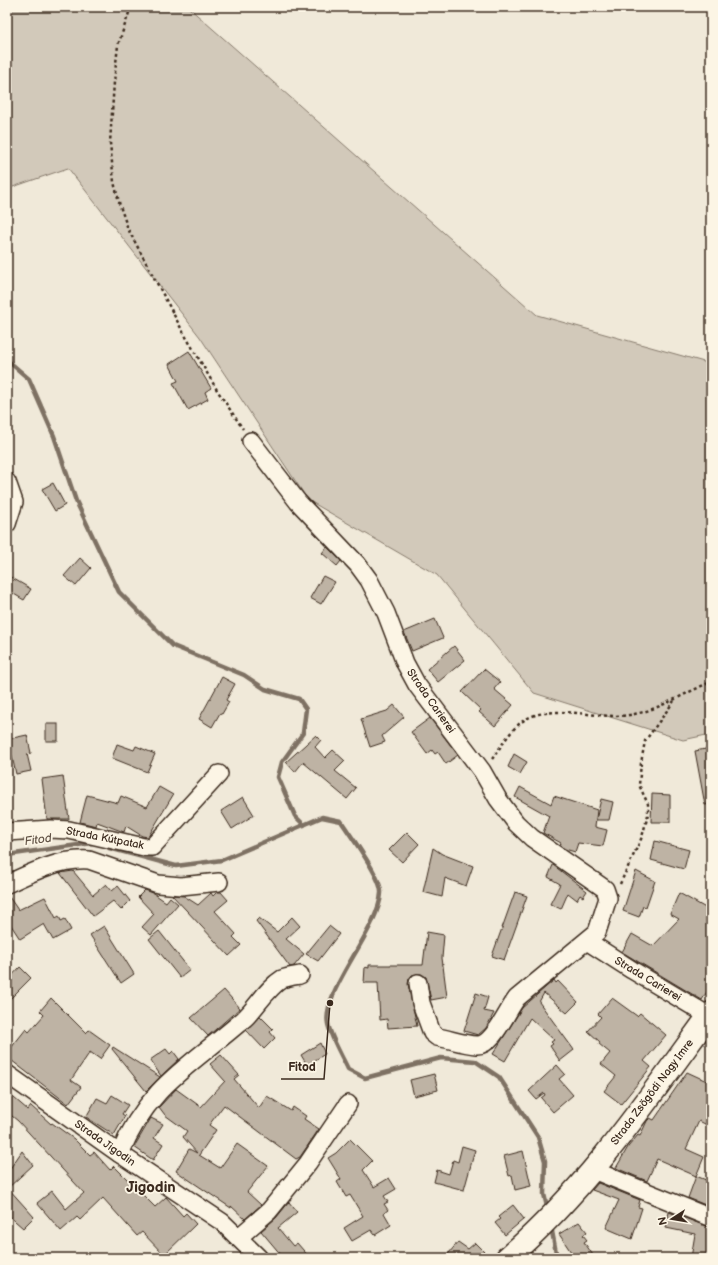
<svg xmlns="http://www.w3.org/2000/svg" width="718" height="1265" font-family="'Balsamiq Sans',sans-serif">
<rect width="100%" height="100%" fill="#f0e9d9"/>
<filter id="ink" filterUnits="userSpaceOnUse"><feTurbulence type="fractalNoise" baseFrequency=".025" numOctaves="2"/><feDisplacementMap in="SourceGraphic" scale="8" xChannelSelector="R" yChannelSelector="G"/><feConvolveMatrix kernelMatrix="1 2 1 2 8 2 1 2 1" color-interpolation-filters="sRGB"/></filter>
<g filter="url(#ink)">
<!-- green -->
<path fill="#d2c9ba" stroke="#867a6c" d="M7,7H188L537,315L711,364V734L683,740L534,693L437,575L308,500L200,337L68,168L7,189Z"/>
<g fill="none" stroke-linecap="round" stroke-linejoin="round">
<!-- stream -->
<g stroke="#7e7163" stroke-width="4.5">
<path d="M7,360L29,379L54,436L76,501L119,592L173,646L244,675L265,689L299,699L306,709L303,733L282,762L278,777L295,816L304,825"/>
<path d="M109,848L176,866L222,860L322,817L341,821C350,835 382,878 381,893C379,930 321,991 328,1024C331,1038 342,1056 348,1069L365,1078L441,1058L475,1061L499,1077L538,1137L545,1161L544,1194L548,1211"/>
<path d="M7,855L92,843"/>
<path d="M551,1226L557,1258"/>
</g>
</g>
<!-- building -->
<g fill="#beb3a4" stroke="#3b2a1e">
<path d="M189,351L211,388L205,392L208,399L188,410L173,383L178,381L169,364Z"/>
<path d="M53,483L65,505L55,511L42,489Z"/>
<path d="M327,547L341,561L337,566L322,553Z"/>
<path d="M80,558L91,568L76,586L64,576Z"/>
<path d="M7,575L31,589L24,600L7,590Z"/>
<path d="M323,576L335,582L321,604L310,598Z"/>
<path d="M435,619L443,638L412,651L404,632Z"/>
<path d="M454,646L465,660L438,682L427,669Z"/>
<path d="M484,669L500,682L494,689L513,705L495,726L479,712L481,710L462,692Z"/>
<path d="M222,677L235,684L226,700L229,702L222,714L220,713L212,727L199,719Z"/>
<path d="M394,705L404,717L382,736L385,742L370,747L361,719L387,711Z"/>
<path d="M430,718L458,755L446,764L438,752L435,754L432,750L427,754L411,732Z"/>
<rect x="46" y="724" width="12" height="17"/>
<path d="M27,735L31,753L27,754L31,771L16,774L8,739Z"/>
<path d="M316,735L321,740L315,747L325,758L333,750L345,761L335,771L356,788L347,799L303,762L295,772L286,762Z"/>
<path d="M117,744L134,750L136,746L155,754L147,772L112,758Z"/>
<path d="M711,748V804L705,805L695,751Z"/>
<path d="M514,754L527,762L520,774L508,767Z"/>
<path d="M63,776L69,819H47L42,779Z"/>
<path d="M159,787L173,795L148,837L142,836L126,826L124,832L97,822L96,826L80,822L87,795L118,803L121,796L147,807Z"/>
<path d="M520,787L551,804L554,796L597,810L595,827L607,830L603,846L578,843L575,852L565,849L560,846L561,843L543,833L549,816L515,797Z"/>
<path d="M652,794L670,795V822H651Z"/>
<path d="M243,797L254,815L232,829L221,811Z"/>
<path d="M601,799L613,802L609,820H596Z"/>
<path d="M407,832L419,844L402,862L389,850Z"/>
<path d="M655,841L689,850L684,869L651,860Z"/>
<path d="M433,848L442,854L473,866L466,886L445,878L442,897L423,892Z"/>
<path d="M553,865L587,891L583,897L580,895L577,900L568,893L561,909L550,904L560,884L548,877Z"/>
<path d="M73,871L93,895L106,884L112,891L118,886L130,901L121,910L113,901L93,916L60,873Z"/>
<path d="M636,871L655,881L646,907L643,906L639,917L623,911Z"/>
<path d="M145,890L153,893L166,902L170,897L178,904L151,935L142,927L154,914L138,897Z"/>
<path d="M217,892H221L228,900L215,911L236,934L233,937L241,945L229,956L172,895L184,896L198,905L211,893L213,896Z"/>
<path d="M515,892L527,896L504,960L492,956Z"/>
<path d="M679,893L711,911V985L702,1000L622,952L632,934L653,946L679,919L670,914Z"/>
<path d="M7,894L18,910L45,897L56,918L59,916L61,921L65,919L71,930L53,940L44,924L20,939L7,919Z"/>
<path d="M292,917L300,926L286,939L304,954L294,966L290,967L256,921L259,918L277,932Z"/>
<path d="M104,926L134,974L121,983L90,935Z"/>
<path d="M329,926L339,934L318,961L306,954Z"/>
<path d="M159,931L190,970L180,978L149,939Z"/>
<path d="M427,932L444,935L442,958L447,997L431,1000L426,977L421,974L412,975L409,979L408,984L417,1026L388,1028L387,1019L380,1020L378,983H364L365,967L369,968V965H423Z"/>
<path d="M20,967L31,978L7,1002V981Z"/>
<path d="M554,980L556,983L558,981L578,1002L567,1013L544,993L539,1002L574,1050L560,1061L550,1046L553,1044L551,1042L554,1040L530,1018L505,1061L493,1054L522,1008Z"/>
<path d="M224,990L240,1008L208,1036L191,1018Z"/>
<path d="M476,993L488,997L484,1011L494,1013L486,1028L478,1035L464,1031Z"/>
<path d="M51,998L86,1033L89,1030L110,1045L100,1059L90,1052L71,1080L81,1087L68,1104L7,1057V1053L26,1029L29,1032L44,1015L40,1011Z"/>
<path d="M612,998L637,1016L640,1013L666,1035L644,1061L651,1067L621,1104L604,1091L616,1076L601,1064L610,1053L599,1044L600,1042L588,1031L601,1017L598,1014Z"/>
<path d="M260,1016L273,1029L270,1032L275,1038L264,1049L246,1030Z"/>
<path d="M320,1043L325,1054L307,1065L301,1055Z"/>
<path d="M113,1047L160,1077L146,1091L112,1049Z"/>
<path d="M166,1049L170,1054L173,1051L179,1059L161,1076L150,1060Z"/>
<path d="M221,1055L239,1075L234,1079L259,1108L267,1096L291,1111L293,1107L306,1116L304,1119L319,1129L300,1157L296,1159L224,1105L209,1125L216,1130L199,1155L220,1168L237,1144L268,1166L247,1192L261,1205L245,1219L231,1206V1208L176,1171L189,1149L197,1153L183,1137L187,1131L165,1115L159,1107L176,1089L201,1107L225,1081L210,1064Z"/>
<path d="M557,1065L565,1074L559,1079L573,1095L553,1112L541,1098L545,1095L544,1093L536,1099L529,1091Z"/>
<path d="M687,1072L711,1083V1127L699,1121L686,1149L704,1157L696,1176L657,1159L647,1181L616,1168L628,1147L638,1135L640,1136L647,1121L650,1118L654,1120Z"/>
<path d="M434,1074L438,1090L414,1096L410,1080Z"/>
<path d="M7,1092L28,1110L31,1106L51,1124L52,1123L74,1139L90,1155L94,1152L110,1170L114,1166L155,1207L166,1197L183,1216L186,1213L196,1224L164,1255L142,1232L137,1236L103,1198L80,1220L77,1217L61,1231L37,1203L52,1191L66,1209L84,1193L18,1121L7,1112Z"/>
<path d="M112,1095L128,1105L122,1114L125,1116L114,1135L86,1117L97,1098L107,1103Z"/>
<path d="M151,1118L163,1124L154,1138L163,1144L153,1160L134,1147Z"/>
<path d="M350,1139L372,1161L363,1170L374,1187L389,1178L396,1189L384,1196L388,1202L384,1204L388,1210L384,1213L391,1225L375,1235L371,1230L352,1241L344,1228L363,1216L350,1195L346,1197L337,1182L341,1179L328,1158L336,1153Z"/>
<path d="M462,1146L475,1150L464,1190L434,1182L437,1170L449,1174L453,1160L458,1162Z"/>
<path d="M22,1151L33,1165L8,1188L34,1217L23,1228L7,1214V1173Z"/>
<path d="M523,1151L531,1186L515,1190L512,1175L509,1176L504,1156Z"/>
<path d="M696,1176L711,1182V1197L708,1206L688,1198Z"/>
<path d="M598,1183L640,1200L638,1207L642,1208L632,1239L606,1228L619,1200L592,1190Z"/>
<path d="M289,1202L297,1212L278,1228L293,1246L297,1243L310,1258H279L282,1256L261,1231L276,1218Z"/>
<path d="M513,1205L524,1219L505,1235L495,1223L500,1219L498,1217Z"/>
<path d="M669,1212L711,1228L708,1255H704V1258H691L695,1234L666,1228Z"/>
<path d="M579,1222L587,1232L583,1235L587,1240L584,1242L595,1258H575L559,1234Z"/>
<path d="M458,1242L468,1249L475,1243L484,1252L479,1257L480,1258H445Z"/>
</g>
<g fill="none" stroke-linecap="round" stroke-linejoin="round">
<!-- minor casing -->
<g stroke="#3b2a1e" stroke-width="20">
<g id="minor">
<path d="M251,441L298,502L358,565L369,580L386,613L405,663L417,685L482,771L498,799L516,823L532,838L605,889L608,898L597,932L517,998C507,1010 493,1047 476,1045C463,1044 449,1039 437,1037L432,1033L421,1003L418,983"/>
<path d="M7,482L14,502L7,524"/>
<path d="M7,832L51,829L69,830L144,847H152L219,774"/>
<path d="M7,884C32,872 61,858 89,860L158,884L181,886L219,882"/>
<path d="M587,941L632,970L709,1016"/>
<path d="M7,1074L120,1154L222,1222L259,1258"/>
<path d="M120,1154C147,1086 193,1064 244,1019C257,1007 266,989 282,979C287,977 294,976 300,975"/>
<path d="M593,1170L711,1218"/>
<path d="M239,1237L269,1211L308,1163L348,1104"/>
</g>
</g>
<!-- secondary casing -->
<g stroke="#3b2a1e" stroke-width="25">
<path id="secondary" d="M507,1258C588,1188 648,1099 711,1013"/>
</g>
<!-- path -->
<g stroke="#3b2a1e" stroke-width="2.5" stroke-dasharray="3 3" stroke-linecap="butt">
<path d="M131,7L118,45L114,82L110,143L114,182L120,206L128,229L182,330L217,390L243,429"/>
<path d="M492,759C501,747 510,730 523,721C550,702 597,720 629,715C658,711 684,693 711,682"/>
<path d="M620,884L642,837L648,815V804L639,785L641,763L645,741L674,701"/>
</g>
<!-- minor -->
<use href="#minor" stroke="#fcf5e5" stroke-width="17"/>
<!-- secondary -->
<use href="#secondary" stroke="#fcf5e5" stroke-width="22"/>
</g>
</g>
<g text-anchor="middle" dominant-baseline="central" stroke-width="3.5" stroke-linejoin="round" paint-order="stroke">
<!-- street labels -->
<g font-size="11" fill="#3b2a1e" stroke="#fcf5e5">
<text transform="translate(431 701) rotate(55)">Strada Carierei</text>
<text transform="translate(105 838) rotate(11)">Strada Kútpatak</text>
<text transform="translate(648 979) rotate(31)">Strada Carierei</text>
<text transform="translate(652 1092) rotate(-53)">Strada Zsögödi Nagy Imre</text>
<text transform="translate(105 1143) rotate(35)">Strada Jigodin</text>
</g>
<!-- water labels -->
<g font-size="12" font-style="italic" fill="#625346" stroke="#fcf5e5">
<text transform="translate(38 840) rotate(-8)">Fitod</text>
</g>
<!-- district labels -->
<g font-size="15" font-weight="bold" fill="#3b2a1e" stroke="#fcf5e5">
<text x="151" y="1187">Jigodin</text>
</g>
</g>
<!-- callouts -->
<path fill="none" stroke="#3b2a1e" stroke-width="1.5" d="M330 1003L324 1079H281"/>
<circle fill="#3b2a1e" stroke="#fcf5e5" stroke-width="1.5" cx="330" cy="1003" r="4"/>
<g font-size="12" text-anchor="middle" font-weight="bold" fill="#3b2a1e" stroke="#fcf5e5" stroke-width="3.5" stroke-linejoin="round" paint-order="stroke">
<text x="302" y="1071">Fitod</text>
</g>
<!-- margin -->
<rect width="718" height="1265" fill="none" stroke="#fcf5e5" stroke-width="24"/>
<rect x="12" y="12" width="694" height="1241" fill="none" stroke="#3b2a1e" stroke-width="1.5" filter="url(#ink)"/>
<!-- north arrow -->
<g transform="translate(672 1219) rotate(258)" stroke="#fcf5e5" stroke-width="3" paint-order="stroke">
<path d="M0-3L7 15L0 10L-7 15Z" fill="#3b2a1e"/>
<text y="-6" font-size="11" font-weight="bold" text-anchor="middle" fill="#3b2a1e">N</text>
</g>
</svg>
